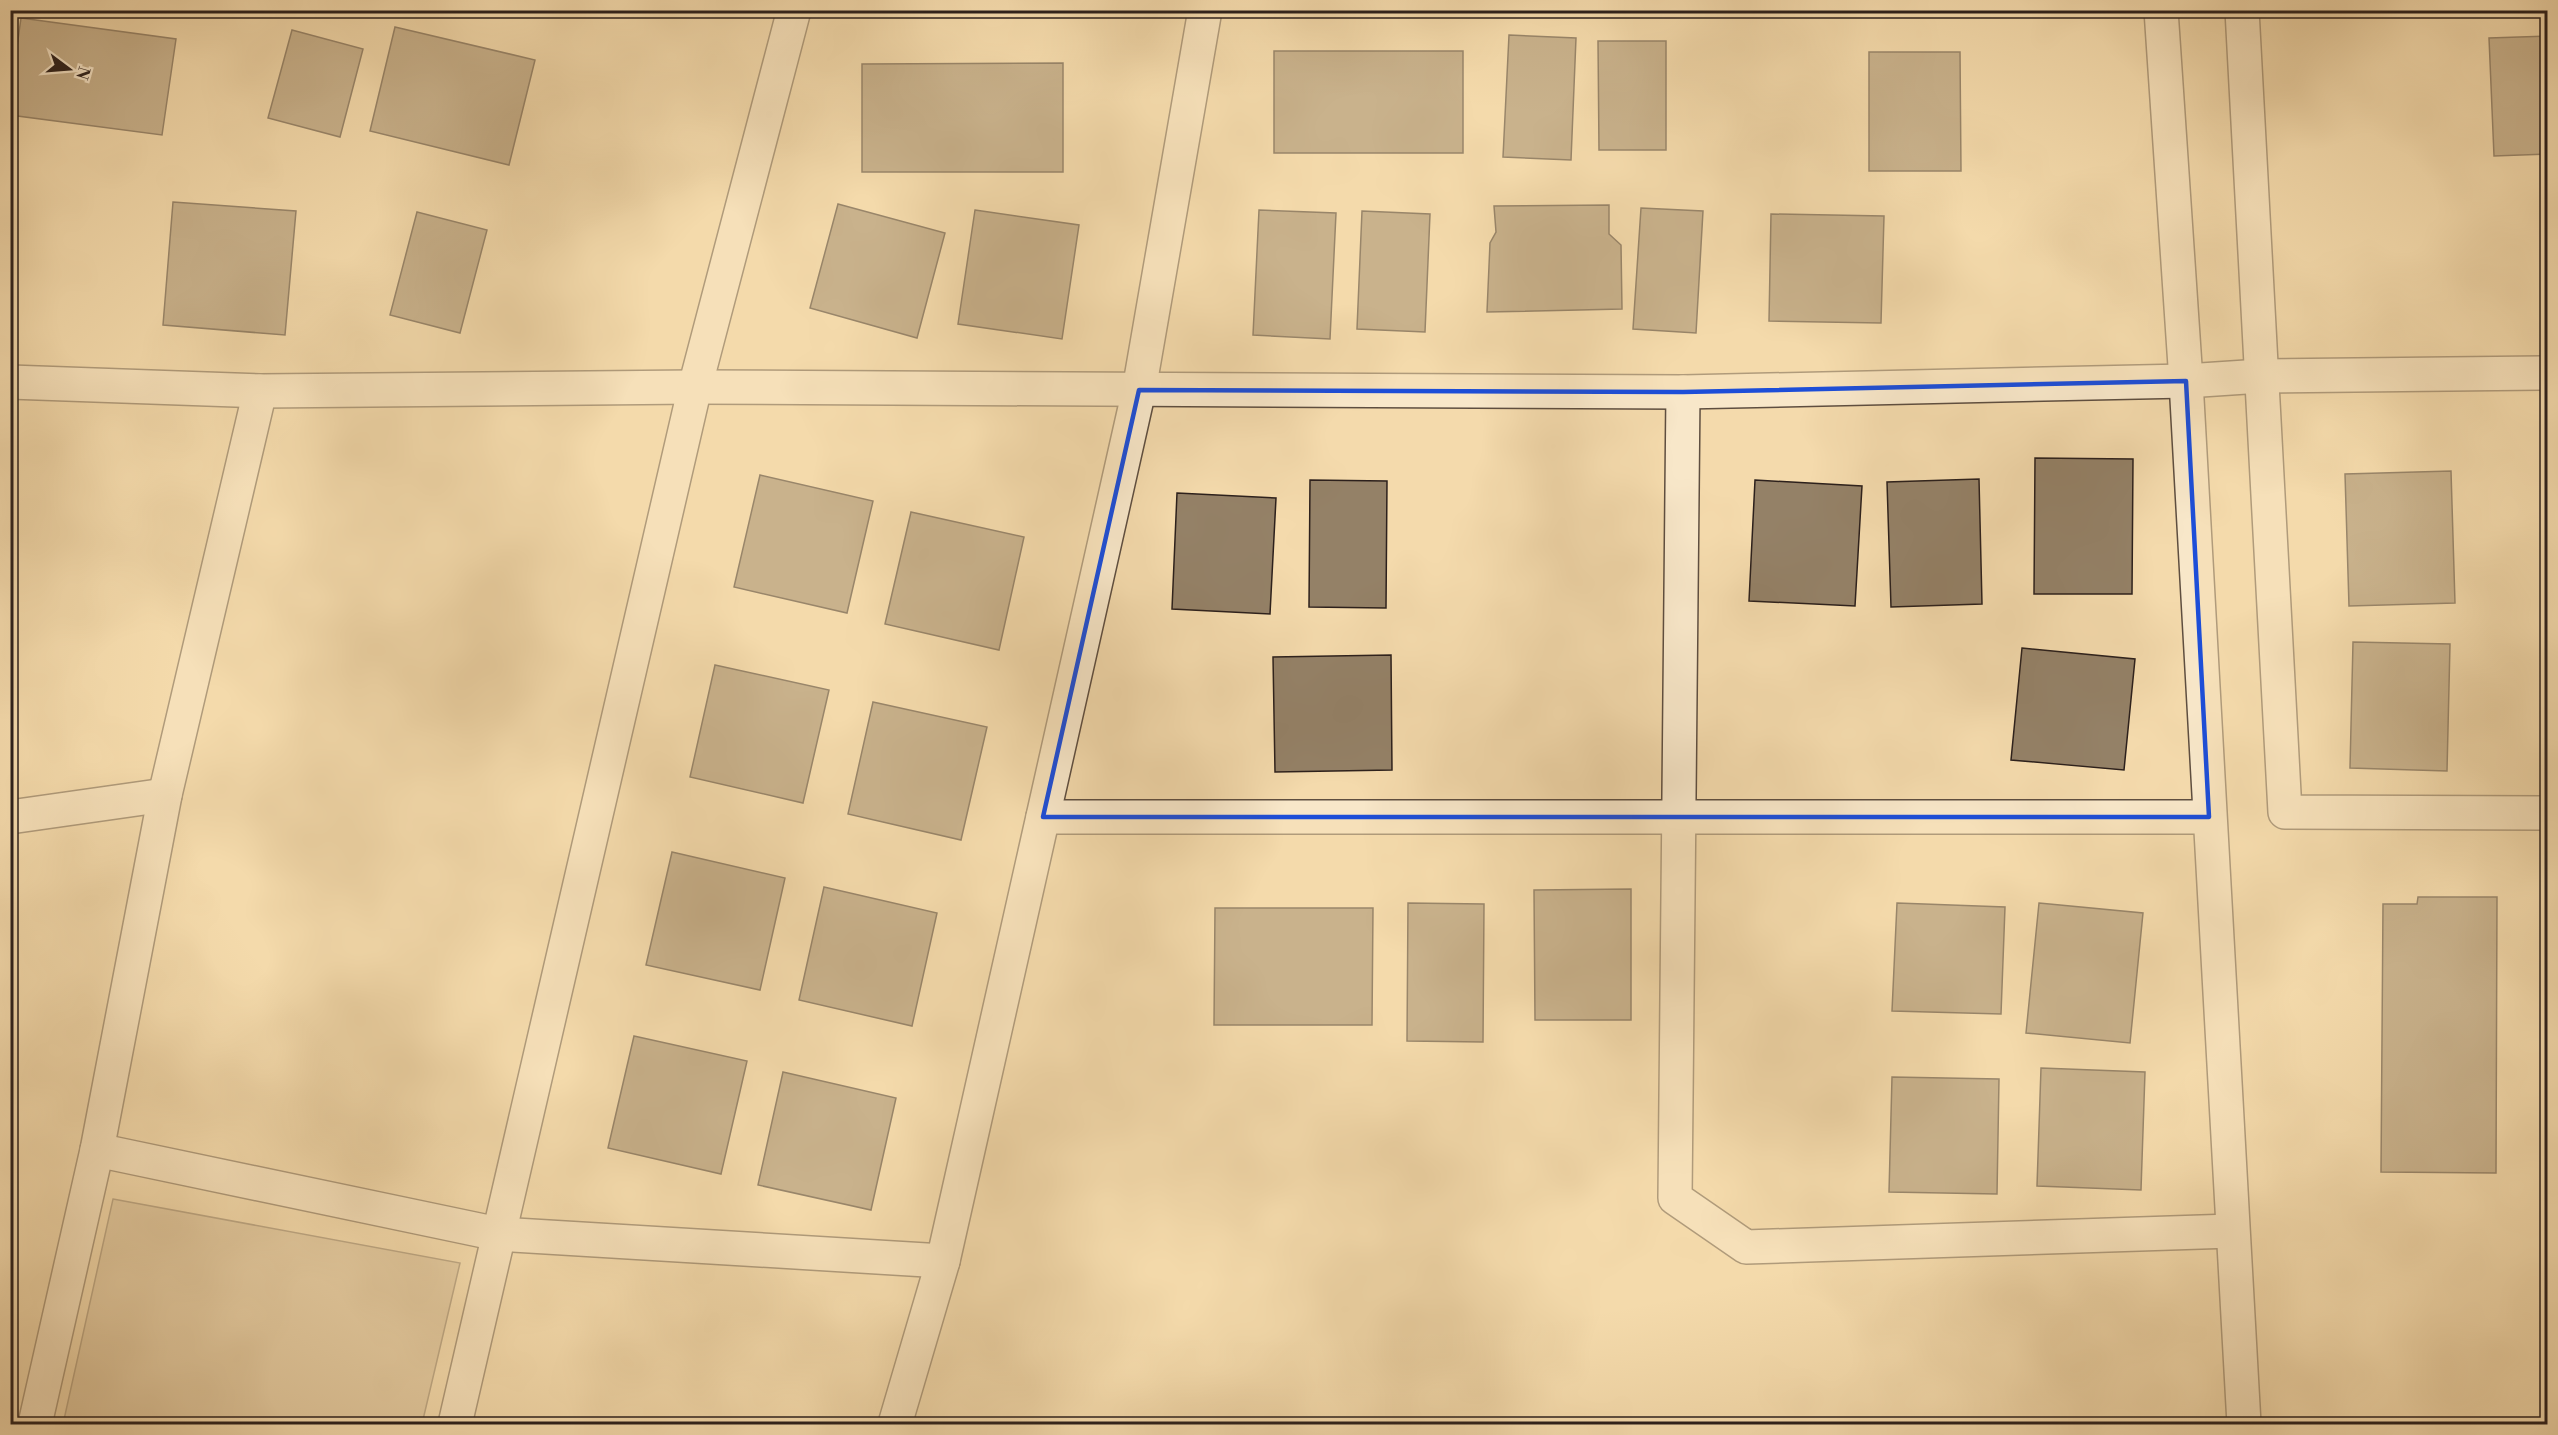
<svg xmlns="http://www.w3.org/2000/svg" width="2558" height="1435" font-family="'Libre Bodoni',serif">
<rect width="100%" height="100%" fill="#f4daac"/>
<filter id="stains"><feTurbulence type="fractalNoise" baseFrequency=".00333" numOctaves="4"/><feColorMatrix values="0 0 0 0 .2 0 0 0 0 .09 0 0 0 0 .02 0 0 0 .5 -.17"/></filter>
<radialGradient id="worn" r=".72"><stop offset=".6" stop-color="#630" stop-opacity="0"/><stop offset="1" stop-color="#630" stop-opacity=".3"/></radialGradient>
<!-- green -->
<path fill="#d2ba94" stroke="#7f6d58" stroke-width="1.5" d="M113,1199L460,1263L422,1424H63Z"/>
<!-- building -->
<g fill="#948167" stroke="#2c201c" stroke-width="1.5">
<path d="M21,18L176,39L162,135L10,115V98Z"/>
<path d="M395,27L535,60L509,165L370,131Z"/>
<path d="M292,30L363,49L340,137L268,118Z"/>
<path d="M1509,35L1576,38L1571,160L1503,157Z"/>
<path d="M2548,36V154L2494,156L2489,38Z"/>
<path d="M1598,41H1666V150H1599Z"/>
<rect x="1274" y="51" width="189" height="102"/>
<path d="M1869,52H1960L1961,171H1869Z"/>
<path d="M1063,63V172H862V64Z"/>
<path d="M173,202L296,211L285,335L163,325Z"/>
<path d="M838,204L945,233L917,338L810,308Z"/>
<path d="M1609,205V234L1621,245L1622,309L1487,312L1490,243L1496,232L1494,206Z"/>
<path d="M1641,208L1703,211L1696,333L1633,329Z"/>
<path d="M975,210L1079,225L1062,339L958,324Z"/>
<path d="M1259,210L1336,213L1330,339L1253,335Z"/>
<path d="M1362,211L1430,214L1425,332L1357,329Z"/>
<path d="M417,212L487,230L460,333L390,315Z"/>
<path d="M1771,214L1884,216L1881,323L1769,321Z"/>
<path d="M2035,458L2133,459L2132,594H2034Z"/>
<path d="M2451,471L2455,603L2349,606L2345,474Z"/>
<path d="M760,475L873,501L847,613L734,587Z"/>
<path d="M1979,479L1982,604L1891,607L1887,482Z"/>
<path d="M1310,480L1387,481L1386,608L1309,607Z"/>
<path d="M1755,480L1862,486L1855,606L1749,601Z"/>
<path d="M1177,493L1276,498L1270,614L1172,609Z"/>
<path d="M911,512L1024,537L999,650L885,624Z"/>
<path d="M2353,642L2450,644L2447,771L2350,768Z"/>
<path d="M2022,648L2135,659L2124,770L2011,760Z"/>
<path d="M1391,655L1392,770L1275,772L1273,657Z"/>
<path d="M715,665L829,690L803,803L690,777Z"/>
<path d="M873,702L987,727L961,840L848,814Z"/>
<path d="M672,852L785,878L760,990L646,965Z"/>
<path d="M824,887L937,913L912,1026L799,1000Z"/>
<path d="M1631,889V1020H1535L1534,890Z"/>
<path d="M2418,897H2497L2496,1173L2381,1172L2383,904H2417Z"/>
<path d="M1408,903L1484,904L1483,1042L1407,1041Z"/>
<path d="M1897,903L2005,907L2001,1014L1892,1011Z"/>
<path d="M2039,903L2143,913L2130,1043L2026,1033Z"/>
<path d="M1215,908H1373L1372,1025H1214Z"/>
<path d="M634,1036L747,1061L721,1174L608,1148Z"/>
<path d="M2041,1068L2145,1072L2141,1190L2037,1186Z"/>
<path d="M783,1072L896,1098L871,1210L758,1185Z"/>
<path d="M1892,1077L1999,1079L1997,1194L1889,1192Z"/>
</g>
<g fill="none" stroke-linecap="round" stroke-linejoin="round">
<!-- minor casing -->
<g stroke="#5e4e40" stroke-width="36">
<g id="minor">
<path d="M2161,10L2186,381L2244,1424"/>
<path d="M2242,10L2285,812L2548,813"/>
<path d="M10,382L260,391L695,387L1683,392L2186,381L2261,376L2548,373"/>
<path d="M1683,392L1675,1198L1746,1247L2232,1231"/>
<path d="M10,817L165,795"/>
<path d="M1043,817H2209"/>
<path d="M97,1150L498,1234L943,1261"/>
<path d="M35,1424L97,1150L165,795L260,391"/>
<path d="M455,1424L695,387L794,10"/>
<path d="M895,1424L943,1261L1139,390L1205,10"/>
</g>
</g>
<!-- minor -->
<use href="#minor" stroke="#f8e7c9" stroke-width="33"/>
</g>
<!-- marked area -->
<path d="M0 0H2558V1435H0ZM2186,381L2209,817H1043L1139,390L1683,392Z" fill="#f4daac" fill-opacity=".55" fill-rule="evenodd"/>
<path fill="none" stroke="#1d4ed8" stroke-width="4.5" stroke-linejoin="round" d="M2186,381L2209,817H1043L1139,390L1683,392Z"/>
<!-- margin -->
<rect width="2558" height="1435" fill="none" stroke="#f4daac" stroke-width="36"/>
<rect x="12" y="12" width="2534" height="1411" fill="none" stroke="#2c201c" stroke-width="3"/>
<rect x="18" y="18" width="2522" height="1399" fill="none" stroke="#2c201c" stroke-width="1.5"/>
<!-- north arrow -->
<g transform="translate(69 69) rotate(106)" stroke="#f8e7c9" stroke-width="4.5" paint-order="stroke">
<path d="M0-4.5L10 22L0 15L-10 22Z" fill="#2c201c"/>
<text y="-9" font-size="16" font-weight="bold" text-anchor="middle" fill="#2c201c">N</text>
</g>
<rect width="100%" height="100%" filter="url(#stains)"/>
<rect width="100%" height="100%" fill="url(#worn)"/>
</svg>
